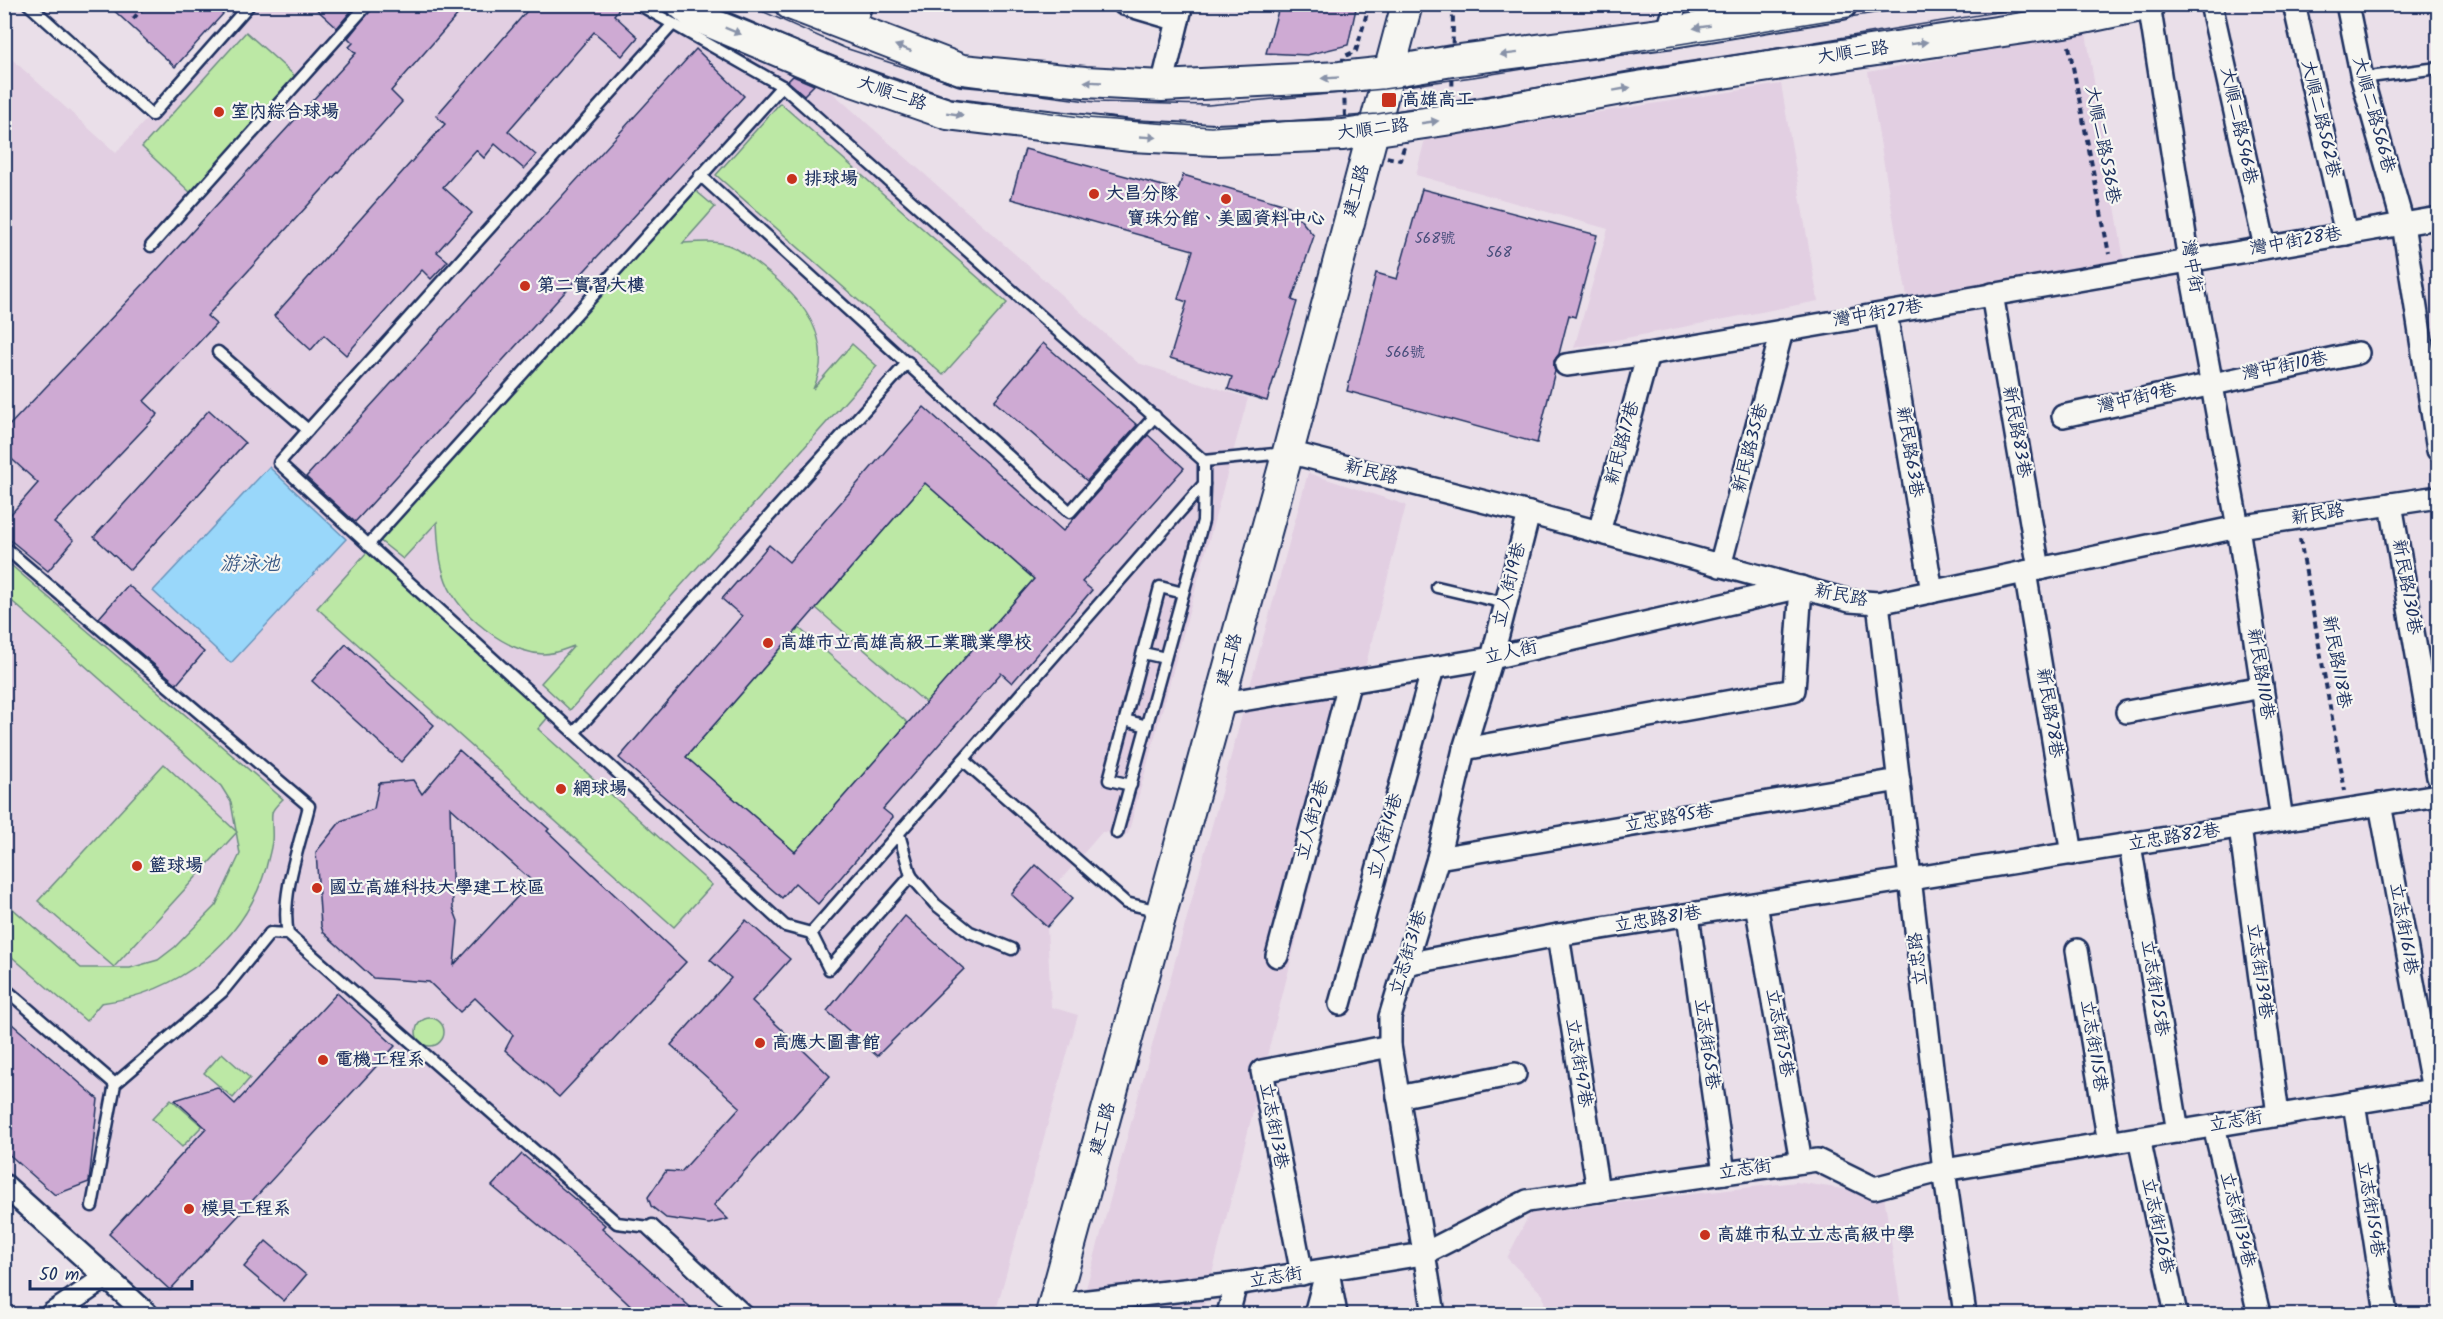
<svg xmlns="http://www.w3.org/2000/svg" width="2443" height="1319" font-family="Kalam,'LXGW WenKai TC',sans-serif">
<rect width="100%" height="100%" fill="#eadfe9"/>
<filter id="ink" filterUnits="userSpaceOnUse"><feTurbulence type="fractalNoise" baseFrequency=".0167" numOctaves="2"/><feDisplacementMap in="SourceGraphic" scale="12" xChannelSelector="R" yChannelSelector="G"/><feConvolveMatrix kernelMatrix="1 2 1 2 8 2 1 2 1" color-interpolation-filters="sRGB"/></filter>
<g filter="url(#ink)">
<!-- built -->
<g fill="#e2cfe2">
<path d="M250,5H664L696,25L817,79L1138,363L1248,398L1128,834L1102,832L1058,883L1073,898L1047,927L1051,1007L1078,1015L995,1314H168L5,1173L4,52L116,153Z"/>
<path d="M2086,33L2127,278L1910,314L1868,72Z"/>
<path d="M1781,84L1818,301L1574,348L1608,229L1416,175L1425,139Z"/>
<path d="M1308,473L1406,505L1202,1314H1079Z"/>
<path d="M1796,1182L1884,1195L1902,1314H1546L1543,1295L1507,1258L1530,1213Z"/>
</g>
<!-- green -->
<g fill="#bce8a5" stroke="#6c8c82" stroke-width="1.5">
<path d="M246,32L295,76L191,193L142,147Z"/>
<path d="M780,103L1007,303L943,375L716,175Z"/>
<path d="M696,191L715,207L683,243C699,242 718,240 733,247C742,251 751,259 760,266C799,295 837,338 813,389L852,344L877,366L570,710L541,683L574,646C563,650 555,654 543,654C506,652 459,615 446,581C439,562 438,542 437,522L403,559L379,540Z"/>
<path d="M925,483L1034,579L926,703L816,608Z"/>
<path d="M367,552L550,715L538,729L712,885L674,927L317,608Z"/>
<path d="M5,560L283,799C279,803 273,808 272,813C271,822 273,832 272,841C271,850 268,859 266,868C243,944 178,993 101,1003L86,1021L5,951V902L81,968H130L158,960L175,947L216,905L240,854L231,802L221,786L5,595Z"/>
<path d="M799,628L908,723L795,852L686,757Z"/>
<path d="M164,764L237,832L114,967L38,901Z"/>
<circle cx="430" cy="1032" r="14"/>
<path d="M222,1053L250,1078L233,1098L204,1073Z"/>
<path d="M171,1099L202,1126L182,1147L152,1119Z"/>
</g>
<!-- water -->
<path fill="#99d7fa" stroke="#6794bc" stroke-width="1.5" d="M269,467L346,539L231,663L153,591Z"/>
<!-- building -->
<g fill="#ceaad3" stroke="#1b2f5e" stroke-width="1.5" fill-rule="evenodd">
<path d="M107,4H232L175,67Z"/>
<path d="M311,4H357L337,28Z"/>
<path d="M375,4H467L391,91L402,102L207,316L216,324L144,401L158,414L54,523L74,540L48,571L4,535V522L38,483L4,452V431L157,270L356,53L349,47L353,43L348,38Z"/>
<path d="M533,4H623L614,15L638,37L622,56L594,32L508,131L536,155L524,169L495,144L484,158L476,150L443,187L472,213L437,252L448,261L431,279L422,270L346,355L324,335L311,350L274,316L445,124L436,116Z"/>
<path d="M1280,4H1357L1348,45L1307,55L1266,53Z"/>
<path d="M696,49L744,96L355,522L306,477Z"/>
<path d="M793,76L814,85L804,95L788,81Z"/>
<path d="M1025,149L1178,190L1183,175L1289,206L1314,236L1292,300L1297,302L1267,401L1228,389L1232,377L1170,358L1187,302L1178,299L1193,250L1011,199Z"/>
<path d="M1422,189L1597,235L1575,317L1569,315L1559,354L1554,361L1555,371L1537,443L1347,391L1376,273L1397,279Z"/>
<path d="M1043,343L1137,425L1087,481L994,401Z"/>
<path d="M924,407L1063,531L1148,435L1184,468L1082,582L1092,590L1012,683L1001,673L883,809L893,817L818,904L795,883L782,898L619,758L742,616L722,599L769,545L789,562ZM925,483L1034,579L795,852L686,757Z"/>
<path d="M209,410L245,443L130,570L94,537Z"/>
<path d="M128,585L204,652L177,684L99,618Z"/>
<path d="M346,644L434,725L401,762L312,681Z"/>
<path d="M459,750L549,829L547,831L686,962L559,1097L505,1050L513,1035L475,998L460,1012L429,982L373,978L323,932L321,926L316,852L341,821L374,809L379,783L413,780L422,794ZM450,807L532,881L454,965L458,921L453,908Z"/>
<path d="M1036,865L1073,898L1047,927L1011,894Z"/>
<path d="M905,916L964,969L877,1056L827,1011Z"/>
<path d="M746,920L790,959L752,1001L830,1076L714,1205L728,1219L709,1224L666,1218L651,1206L648,1197L666,1171L681,1172L740,1107L671,1045L731,978L710,960Z"/>
<path d="M337,993L395,1046L170,1290L109,1234L206,1128L175,1100L217,1087L235,1104Z"/>
<path d="M4,1017L98,1099L89,1182L55,1195L4,1150Z"/>
<path d="M522,1154L605,1225L602,1228L698,1314H639L591,1269L492,1186Z"/>
<path d="M266,1241L306,1275L284,1301L244,1267Z"/>
</g>
<g fill="none" stroke-linecap="round" stroke-linejoin="round">
<!-- lane casing -->
<g stroke="#1b2f5e" stroke-width="15">
<g id="lane">
<path d="M28,4L152,115L250,4"/>
<path d="M638,4L782,86L1204,461V484L963,760L1126,903L1159,911"/>
<path d="M2362,78L2438,68"/>
<path d="M700,175L1070,512L1155,416"/>
<path d="M151,246L368,4"/>
<path d="M218,352L308,430L673,24"/>
<path d="M308,430L279,463L785,926L811,933"/>
<path d="M1204,461L1285,453"/>
<path d="M368,545L782,86"/>
<path d="M4,547L309,806C300,844 280,896 288,934L617,1223L649,1227"/>
<path d="M1437,587L1505,603"/>
<path d="M1143,653L1165,658"/>
<path d="M1125,720L1147,726"/>
<path d="M574,733L908,362"/>
<path d="M1131,785L1109,780L1160,587L1183,593"/>
<path d="M1117,833L1203,521L1204,484"/>
<path d="M899,834L911,876L829,969L811,933L963,760"/>
<path d="M911,876L935,904L970,932L1012,949"/>
<path d="M4,988L115,1084"/>
<path d="M92,1206L115,1084L222,992L270,933L288,934"/>
<path d="M739,1314L648,1229L652,1225L749,1314"/>
</g>
</g>
<!-- street casing -->
<g stroke="#1b2f5e" stroke-width="26">
<g id="street">
<path d="M1124,4L1178,20"/>
<path d="M2149,4L2189,261L2238,527L2282,820"/>
<path d="M2211,4L2265,247"/>
<path d="M2294,4L2346,234"/>
<path d="M2347,4L2362,78L2403,224L2438,450"/>
<path d="M852,30L861,4"/>
<path d="M1667,33L1676,4"/>
<path d="M1162,86L1182,4"/>
<path d="M1992,294L2039,569"/>
<path d="M1886,313L1932,592"/>
<path d="M1566,365L1648,354L2438,218"/>
<path d="M2063,416L2358,353"/>
<path d="M1288,452L1529,513L1850,601L1878,603L2238,527L2438,497"/>
<path d="M2391,504L2438,777"/>
<path d="M1599,532L1648,354"/>
<path d="M1720,566L1782,331"/>
<path d="M2025,572L2072,854"/>
<path d="M1878,603L1944,1170L1965,1314"/>
<path d="M1218,704L1492,658L1801,587L1794,690L1464,749"/>
<path d="M2127,712L2262,687"/>
<path d="M2380,804L2433,1090"/>
<path d="M2240,827L2278,1115"/>
<path d="M2130,845L2178,1132"/>
<path d="M1438,858L1899,780"/>
<path d="M1756,904L1801,1162"/>
<path d="M1688,915L1724,1173"/>
<path d="M1558,935L1598,1191"/>
<path d="M2077,950L2109,1143"/>
<path d="M1277,956L1349,684"/>
<path d="M1405,964L1558,935L2438,795"/>
<path d="M1340,1004L1433,668"/>
<path d="M1398,1097L1515,1074"/>
<path d="M2354,1103L2386,1314"/>
<path d="M2214,1126L2259,1314"/>
<path d="M2139,1138L2176,1314"/>
<path d="M4,1185L147,1314"/>
<path d="M1302,1274L1262,1071L1390,1046"/>
<path d="M1329,1277L1336,1314"/>
<path d="M1054,1305L1236,1284L1423,1254L1527,1201L1817,1160L1874,1188L1944,1170L2438,1089"/>
<path d="M52,1314L106,1277"/>
<path d="M1228,1314L1236,1284"/>
<path d="M1315,1314L1327,1270"/>
<path d="M1434,1314L1390,1046V1017L1438,858L1464,749L1492,658L1529,513"/>
</g>
</g>
<!-- secondary casing -->
<g stroke="#1b2f5e" stroke-width="34">
<g id="secondary">
<path d="M682,4L696,16L833,74L948,114L1131,136L1215,140L1343,135L1452,119L1655,83L2064,22L2150,4"/>
<path d="M790,4L962,70L1085,82L1162,86L1340,77L1388,72L1452,61L1667,33L1842,4"/>
<path d="M1051,1314L1288,452L1407,4"/>
</g>
</g>
<!-- path -->
<g stroke="#1b2f5e" stroke-width="4" stroke-dasharray="6 4.5" stroke-linecap="butt">
<path d="M1369,6L1406,8L1453,6L1452,126L1408,134L1400,160L1341,147L1345,118L1343,57L1356,51Z"/>
<path d="M133,19L146,4"/>
<path d="M2069,46L2109,254"/>
<path d="M2300,539L2345,791"/>
<path d="M4,968L12,974"/>
</g>
<!-- lane -->
<use href="#lane" stroke="#f6f6f2" stroke-width="10"/>
<!-- street -->
<use href="#street" stroke="#f6f6f2" stroke-width="21"/>
<!-- secondary -->
<use href="#secondary" stroke="#f6f6f2" stroke-width="30"/>
<!-- tram -->
<g stroke="#1b2f5e" stroke-width="1.5">
<path d="M704,4L883,76L952,99L1087,118L1211,127L1377,114L2046,4"/>
<path d="M746,4L845,48L956,84L1095,102L1208,105L1384,89L1473,77L1931,4"/>
</g>
</g>
<!-- one-way arrows -->
<defs><path id="oneway-solid" d="M-6-.8H1V-3.2L6.5 0L1 3.2V.8H-6Z" transform="scale(1.5)"/></defs>
<g fill="#8892a8">
<use href="#oneway-solid" transform="translate(1702 27) rotate(171)"/>
<use href="#oneway-solid" transform="translate(733 31) rotate(22)"/>
<use href="#oneway-solid" transform="translate(1919 43) rotate(-8)"/>
<use href="#oneway-solid" transform="translate(903 48) rotate(-160)"/>
<use href="#oneway-solid" transform="translate(1509 54) rotate(173)"/>
<use href="#oneway-solid" transform="translate(1330 78) rotate(177)"/>
<use href="#oneway-solid" transform="translate(1093 82) rotate(-177)"/>
<use href="#oneway-solid" transform="translate(1622 89) rotate(-10)"/>
<use href="#oneway-solid" transform="translate(955 114) rotate(9)"/>
<use href="#oneway-solid" transform="translate(1430 122) rotate(-8)"/>
<use href="#oneway-solid" transform="translate(1148 137) rotate(3)"/>
</g>
</g>
<!-- markers -->
<g fill="#c8321e" stroke="#f6f6f2" stroke-width="2">
<rect x="1381" y="92" width="16" height="16" rx="3"/>
<circle cx="219" cy="112" r="6"/>
<circle cx="792" cy="179" r="6"/>
<circle cx="1094" cy="194" r="6"/>
<circle cx="1226" cy="199" r="6"/>
<circle cx="525" cy="286" r="6"/>
<circle cx="768" cy="643" r="6"/>
<circle cx="561" cy="789" r="6"/>
<circle cx="137" cy="866" r="6"/>
<circle cx="317" cy="888" r="6"/>
<circle cx="760" cy="1043" r="6"/>
<circle cx="323" cy="1060" r="6"/>
<circle cx="189" cy="1209" r="6"/>
<circle cx="1705" cy="1235" r="6"/>
</g>
<g text-anchor="middle" dominant-baseline="central" stroke-width="4.5" stroke-linejoin="round" paint-order="stroke">
<!-- number labels -->
<g font-size="15" fill="#484e7b">
<text x="1435" y="239">568號</text>
<text x="1499" y="253">568</text>
<text x="1405" y="353">566號</text>
</g>
<!-- street labels -->
<g font-size="18" fill="#1b2f5e" stroke="#f6f6f2">
<text transform="translate(1853 53) rotate(-8)">大順二路</text>
<text transform="translate(892 94) rotate(19)">大順二路</text>
<text transform="translate(2373 115) rotate(75)">大順二路566巷</text>
<text transform="translate(2320 119) rotate(77)">大順二路562巷</text>
<text transform="translate(2238 126) rotate(78)">大順二路546巷</text>
<text transform="translate(1373 130) rotate(-7)">大順二路</text>
<text transform="translate(2102 145) rotate(79)">大順二路536巷</text>
<text transform="translate(1357 191) rotate(-75)">建工路</text>
<text transform="translate(2296 242) rotate(-10)">灣中街28巷</text>
<text transform="translate(2191 266) rotate(80)">灣中街</text>
<text transform="translate(1878 314) rotate(-10)">灣中街27巷</text>
<text transform="translate(2285 367) rotate(-11)">灣中街10巷</text>
<text transform="translate(2137 399) rotate(-13)">灣中街9巷</text>
<text transform="translate(2016 432) rotate(80)">新民路83巷</text>
<text transform="translate(1623 443) rotate(-75)">新民路17巷</text>
<text transform="translate(1751 448) rotate(-75)">新民路35巷</text>
<text transform="translate(1909 452) rotate(81)">新民路63巷</text>
<text transform="translate(1371 473) rotate(14)">新民路</text>
<text transform="translate(2318 515) rotate(-9)">新民路</text>
<text transform="translate(1510 585) rotate(-76)">立人街19巷</text>
<text transform="translate(2406 587) rotate(80)">新民路130巷</text>
<text transform="translate(1841 596) rotate(11)">新民路</text>
<text transform="translate(1511 653) rotate(-12)">立人街</text>
<text transform="translate(1230 660) rotate(-75)">建工路</text>
<text transform="translate(2336 662) rotate(80)">新民路118巷</text>
<text transform="translate(2260 674) rotate(81)">新民路110巷</text>
<text transform="translate(2049 713) rotate(81)">新民路78巷</text>
<text transform="translate(1669 819) rotate(-10)">立忠路95巷</text>
<text transform="translate(1313 820) rotate(-75)">立人街2巷</text>
<text transform="translate(1386 836) rotate(-75)">立人街14巷</text>
<text transform="translate(2174 838) rotate(-9)">立忠路82巷</text>
<text transform="translate(1658 920) rotate(-9)">立忠路81巷</text>
<text transform="translate(2403 929) rotate(80)">立志街161巷</text>
<text transform="translate(1409 953) rotate(-73)">立志街31巷</text>
<text transform="translate(1919 959) rotate(-97)">立忠路</text>
<text transform="translate(2259 971) rotate(82)">立志街139巷</text>
<text transform="translate(2154 988) rotate(81)">立志街125巷</text>
<text transform="translate(1779 1033) rotate(80)">立志街75巷</text>
<text transform="translate(1706 1044) rotate(82)">立志街65巷</text>
<text transform="translate(2093 1046) rotate(81)">立志街115巷</text>
<text transform="translate(1578 1063) rotate(81)">立志街47巷</text>
<text transform="translate(2236 1122) rotate(-9)">立志街</text>
<text transform="translate(1273 1126) rotate(79)">立志街13巷</text>
<text transform="translate(1103 1129) rotate(-75)">建工路</text>
<text transform="translate(1745 1170) rotate(-8)">立志街</text>
<text transform="translate(2370 1209) rotate(81)">立志街154巷</text>
<text transform="translate(2237 1220) rotate(76)">立志街134巷</text>
<text transform="translate(2157 1226) rotate(78)">立志街126巷</text>
<text transform="translate(1276 1278) rotate(-9)">立志街</text>
</g>
<!-- poi labels -->
<g font-size="18" font-weight="bold" fill="#1b2f5e" stroke="#f6f6f2" text-anchor="start">
<text x="1402" y="100">高雄高工</text>
<text x="231" y="112">室內綜合球場</text>
<text x="804" y="179">排球場</text>
<text x="1106" y="194">大昌分隊</text>
<text x="1226" y="219" text-anchor="middle">寶珠分館、美國資料中心</text>
<text x="537" y="286">第二實習大樓</text>
<text x="780" y="643">高雄市立高雄高級工業職業學校</text>
<text x="573" y="789">網球場</text>
<text x="149" y="866">籃球場</text>
<text x="329" y="888">國立高雄科技大學建工校區</text>
<text x="772" y="1043">高應大圖書館</text>
<text x="335" y="1060">電機工程系</text>
<text x="201" y="1209">模具工程系</text>
<text x="1717" y="1235">高雄市私立立志高級中學</text>
</g>
<!-- water labels -->
<g font-size="20" font-style="italic" fill="#3a5985" stroke="#f6f6f2">
<text x="250" y="565">游泳池</text>
</g>
</g>
<!-- margin -->
<rect width="2443" height="1319" fill="none" stroke="#f6f6f2" stroke-width="24"/>
<rect x="12" y="12" width="2419" height="1295" fill="none" stroke="#1b2f5e" stroke-width="2" filter="url(#ink)"/>
<!-- scale -->
<path d="M30 1280v9h162v-9" fill="none" stroke="#1b2f5e" stroke-width="3"/>
<text x="39" y="1280" font-size="18" fill="#1b2f5e" stroke="#f6f6f2" stroke-width="4.5" paint-order="stroke">50 m</text>
</svg>
